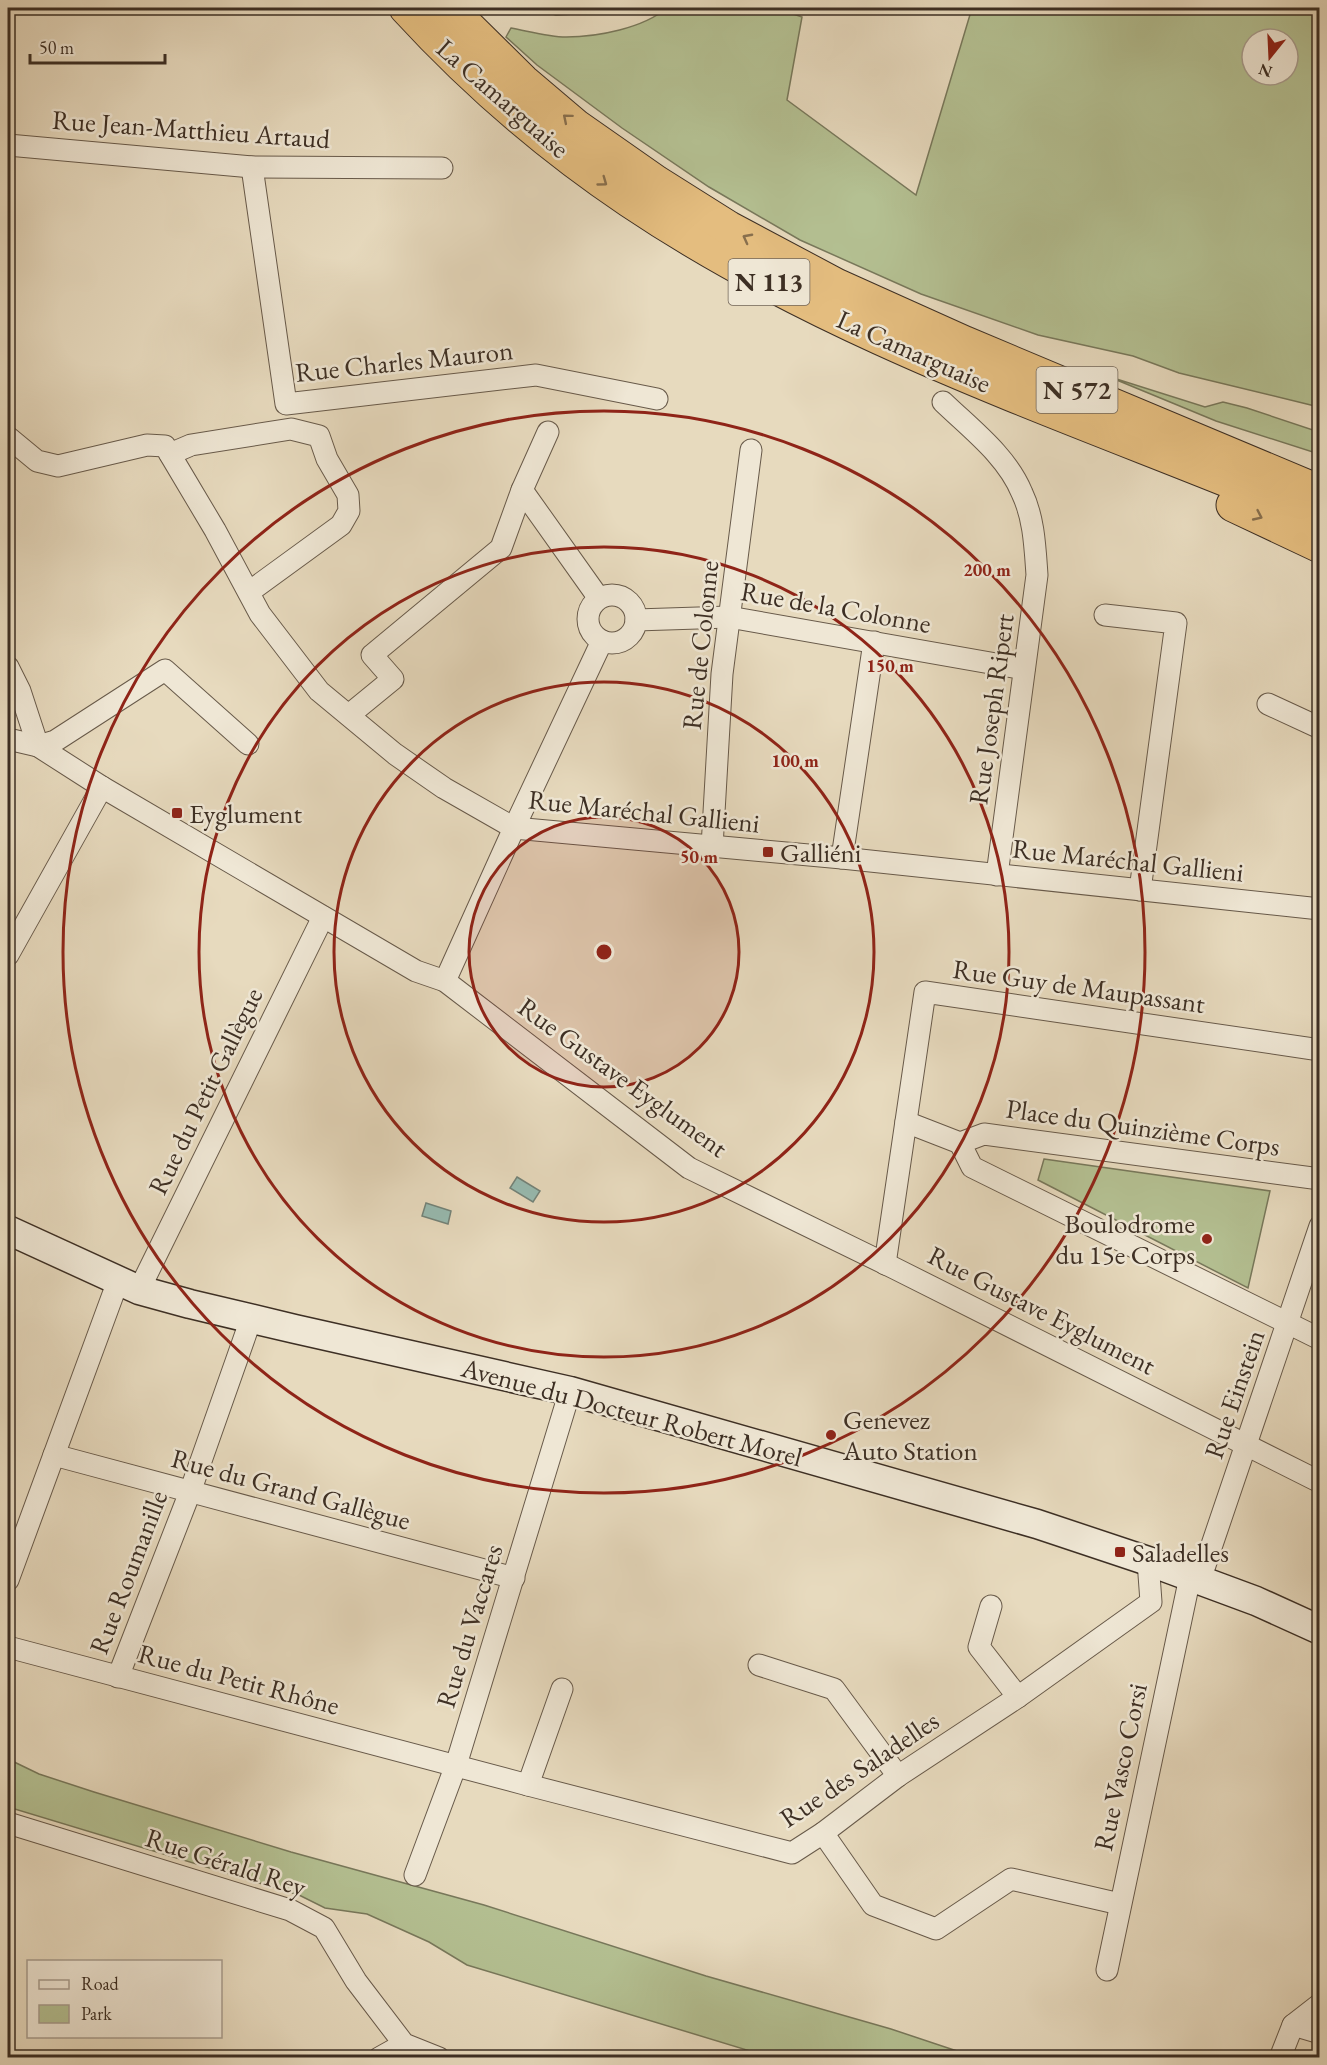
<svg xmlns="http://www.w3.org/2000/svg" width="1327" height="2065" font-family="'EB Garamond',serif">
<rect width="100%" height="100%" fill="#e7dabe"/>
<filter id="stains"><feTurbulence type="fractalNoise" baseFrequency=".00333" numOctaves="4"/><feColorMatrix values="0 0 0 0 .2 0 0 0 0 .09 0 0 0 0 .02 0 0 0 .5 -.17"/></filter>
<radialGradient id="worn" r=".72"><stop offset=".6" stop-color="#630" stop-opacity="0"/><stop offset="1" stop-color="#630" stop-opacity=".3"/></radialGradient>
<!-- green -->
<g fill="#b4c092" stroke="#78785b" stroke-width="1.5" fill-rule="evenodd">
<path d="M529,8H615L596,13L556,15Z"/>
<path d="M667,8H776L802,17L787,100L916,195L972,8H1319V407L1179,373L1133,356L1038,335L921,294L800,240L709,187L622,128L537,65L506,37L511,28C528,31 548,37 566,37C598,37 643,28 667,8ZM1252,39H1288V75H1252Z"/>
<path d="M1107,376L1205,407L1223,402L1247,408L1319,432V454L1216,421Z"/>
<path d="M1044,1159L1270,1191L1248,1288L1038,1180Z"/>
<path d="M8,1759L39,1774L94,1792L291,1852L484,1905L706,1976L891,2029L975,2057H770L467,1965L429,1942L367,1914L325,1908L299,1895L8,1807Z"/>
</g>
<!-- water -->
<g fill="#97bbb1" stroke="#738379" stroke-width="1.5">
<path d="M517,1177L540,1191L533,1202L510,1188Z"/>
<path d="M426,1203L451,1211L448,1224L422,1216Z"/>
</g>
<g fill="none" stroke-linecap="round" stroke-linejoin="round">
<!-- street casing -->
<g stroke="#685a4a" stroke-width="23">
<g id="street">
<path d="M8,145L252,167L442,168"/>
<path d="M252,167L286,404L536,375L657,399"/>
<path d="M943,402C971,429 1007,456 1022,493C1034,518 1035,547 1037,575L997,875"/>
<path d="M8,437L37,461L58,466L147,445L165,446L215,530L260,614L319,691L395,754L444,788L514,828L842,858L1320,909"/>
<path d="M170,454L191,445L291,429L319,436L327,459L348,495L349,511L341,525L249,592"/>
<path d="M522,490L598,597"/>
<circle cx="612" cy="619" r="24"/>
<path d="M1105,615L1176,623L1140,890"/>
<path d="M636,620L729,617L1024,669"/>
<path d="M8,667L20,691L38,746"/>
<path d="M1268,704L1320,728"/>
<path d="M349,715L393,679L372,655L501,548L522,490L548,432"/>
<path d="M8,739L38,746L102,787L416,971L445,981L689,1168L894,1268L1320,1482"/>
<path d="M38,746L55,741L165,670L248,744"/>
<path d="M712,847L722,674L751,450"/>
<path d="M842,858L874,642"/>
<path d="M8,955L102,787"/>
<path d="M445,981L514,828L602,641"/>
<path d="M906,1122L960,1143L984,1134L1320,1179"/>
<path d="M960,1143L972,1167L1320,1339"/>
<path d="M885,1264L925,992L1320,1050"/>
<path d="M139,1290L323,917"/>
<path d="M54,1455L514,1578"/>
<path d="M8,1580L118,1281"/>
<path d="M1200,1580L1320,1226"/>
<path d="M991,1606L979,1647L1018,1697"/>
<path d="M8,1647L528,1785L792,1853L823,1833L898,1776L1018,1697L1151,1602L1148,1561"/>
<path d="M759,1665L834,1689L898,1776"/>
<path d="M118,1677L190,1492L251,1319"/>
<path d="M528,1785L562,1689"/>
<path d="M8,1823L290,1910L324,1928L356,1981L404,2044L439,2058"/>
<path d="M823,1833L873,1905L936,1929L1011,1879L1120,1904"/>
<path d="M415,1875L456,1765L570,1391"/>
<path d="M1107,1970L1190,1577"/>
<path d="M1293,2025L1320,2033"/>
<path d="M379,2058L404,2044L408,2057"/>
<path d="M1280,2058L1293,2025L1320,2004"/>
</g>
</g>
<!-- secondary casing -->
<g stroke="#3d2f24" stroke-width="31">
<path id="secondary" d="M8,1230L139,1290L190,1304L295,1329L570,1391L1037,1524L1148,1561L1256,1601L1320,1630"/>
</g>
<!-- highway casing -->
<g stroke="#3d2f24" stroke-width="35">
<g id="highway">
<path d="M406,8C473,81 548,146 630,201C841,343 1087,420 1320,518"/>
<path d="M449,8L523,81L576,126L656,182L729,228L836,285L965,343L1320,492"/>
<path d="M1233,505L1320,546"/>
</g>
</g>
<!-- street -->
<use href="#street" stroke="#efe7d5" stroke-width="21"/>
<!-- secondary -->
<use href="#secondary" stroke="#efe7d5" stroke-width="28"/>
<!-- highway -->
<use href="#highway" stroke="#e4bd7f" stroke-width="33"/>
</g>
<!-- one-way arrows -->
<defs><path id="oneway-chevron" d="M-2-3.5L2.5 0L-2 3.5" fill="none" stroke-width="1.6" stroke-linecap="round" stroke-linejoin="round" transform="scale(1.5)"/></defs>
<g stroke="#886f4d">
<use href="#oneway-chevron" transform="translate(567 118) rotate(-140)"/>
<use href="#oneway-chevron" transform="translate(603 182) rotate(36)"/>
<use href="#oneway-chevron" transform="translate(747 238) rotate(-152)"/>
<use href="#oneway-chevron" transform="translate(1258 516) rotate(25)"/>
</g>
<!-- distance rings -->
<circle cx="604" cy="952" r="135" fill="#8f2418" fill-opacity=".12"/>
<g fill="none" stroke="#8f2418" stroke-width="3">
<circle cx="604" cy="952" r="135"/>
<circle cx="604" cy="952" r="270"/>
<circle cx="604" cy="952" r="405"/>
<circle cx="604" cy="952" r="541"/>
</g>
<!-- markers -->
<g fill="#8f2418" stroke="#efe7d5" stroke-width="2">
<rect x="171" y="807" width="12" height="12" rx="3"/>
<rect x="762" y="846" width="12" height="12" rx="3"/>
<circle cx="1207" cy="1239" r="6"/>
<circle cx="831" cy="1435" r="6"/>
<rect x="1114" y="1546" width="12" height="12" rx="3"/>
</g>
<g text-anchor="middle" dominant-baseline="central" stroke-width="5" stroke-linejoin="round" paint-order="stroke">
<!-- shield labels -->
<g fill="#efe7d5" stroke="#726659" stroke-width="1.5">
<rect x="728.5" y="259" width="81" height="46" rx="4.5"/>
<rect x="1036.5" y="367" width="81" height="46" rx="4.5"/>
</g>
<g font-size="26" font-weight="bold" fill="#3d2f24">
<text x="769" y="282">N 113</text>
<text x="1077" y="390">N 572</text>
</g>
<!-- street labels -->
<g font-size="27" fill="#3d2f24" stroke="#efe7d5">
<text transform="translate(503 98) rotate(41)">La Camarguaise</text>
<text transform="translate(191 129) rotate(4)">Rue Jean-Matthieu Artaud</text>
<text transform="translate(914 351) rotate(24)">La Camarguaise</text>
<text transform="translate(404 361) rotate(-6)">Rue Charles Mauron</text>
<text transform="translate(836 607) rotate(10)">Rue de la Colonne</text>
<text transform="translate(700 645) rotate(-84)">Rue de Colonne</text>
<text transform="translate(991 709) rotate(-82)">Rue Joseph Ripert</text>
<text transform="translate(644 811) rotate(6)">Rue Maréchal Gallieni</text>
<text transform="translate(1128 860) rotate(6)">Rue Maréchal Gallieni</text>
<text transform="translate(1079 986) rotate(8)">Rue Guy de Maupassant</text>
<text transform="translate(623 1077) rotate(36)">Rue Gustave Eyglument</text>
<text transform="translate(205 1091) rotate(-64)">Rue du Petit Gallègue</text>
<text transform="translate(1143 1127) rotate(8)">Place du Quinzième Corps</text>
<text transform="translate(1042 1310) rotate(27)">Rue Gustave Eyglument</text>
<text transform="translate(1234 1394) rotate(-71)">Rue Einstein</text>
<text transform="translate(632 1412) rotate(15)">Avenue du Docteur Robert Morel</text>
<text transform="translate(291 1489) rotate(15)">Rue du Grand Gallègue</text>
<text transform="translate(128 1572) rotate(-69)">Rue Roumanille</text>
<text transform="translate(469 1626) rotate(-73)">Rue du Vaccares</text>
<text transform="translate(239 1679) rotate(15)">Rue du Petit Rhône</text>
<text transform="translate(1120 1767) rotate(-78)">Rue Vasco Corsi</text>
<text transform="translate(859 1769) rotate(-34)">Rue des Saladelles</text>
<text transform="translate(226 1862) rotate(18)">Rue Gérald Rey</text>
</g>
<!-- poi labels -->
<g font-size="27" fill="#3d2f24" stroke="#efe7d5" text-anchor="start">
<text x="189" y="813">Eyglument</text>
<text x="780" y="852">Galliéni</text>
<text x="1195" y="1223" text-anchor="end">Boulodrome<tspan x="1195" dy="31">du 15e Corps</tspan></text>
<text x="843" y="1419">Genevez<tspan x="843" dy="31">Auto Station</tspan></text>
<text x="1132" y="1552">Saladelles</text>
</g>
</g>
<circle cx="604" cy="952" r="9" fill="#8f2418" stroke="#efe7d5" stroke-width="3"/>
<g font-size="18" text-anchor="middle" font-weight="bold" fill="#8f2418" stroke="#efe7d5" stroke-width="5" stroke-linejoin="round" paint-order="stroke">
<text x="987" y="576">200 m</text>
<text x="890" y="672">150 m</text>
<text x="795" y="767">100 m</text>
<text x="699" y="863">50 m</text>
</g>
<!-- margin -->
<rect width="1327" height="2065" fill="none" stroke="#e7dabe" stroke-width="30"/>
<rect x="9" y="9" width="1309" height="2047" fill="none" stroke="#3d2f24" stroke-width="3"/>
<rect x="15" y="15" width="1297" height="2035" fill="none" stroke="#3d2f24" stroke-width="1.5"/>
<!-- legend -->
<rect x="27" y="1960" width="195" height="78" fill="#efe7d5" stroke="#a89d8e" stroke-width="1.5"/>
<rect x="39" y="1980" width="30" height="9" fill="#efe7d5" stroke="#a89d8e" stroke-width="1.5"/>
<text x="81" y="1990" font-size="18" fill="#3d2f24">Road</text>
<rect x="39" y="2005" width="30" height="18" fill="#b4c092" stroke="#a89d8e" stroke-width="1.5"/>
<text x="81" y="2020" font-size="18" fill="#3d2f24">Park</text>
<!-- north arrow -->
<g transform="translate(1270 57) rotate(198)"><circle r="28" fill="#efe7d5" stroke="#a89d8e" stroke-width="1.5"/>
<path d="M0-4.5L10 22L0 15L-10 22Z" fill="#8f2418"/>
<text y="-9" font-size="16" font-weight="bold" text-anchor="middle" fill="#3d2f24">N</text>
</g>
<!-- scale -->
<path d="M30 54v9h135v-9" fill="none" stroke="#3d2f24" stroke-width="3"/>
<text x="39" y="54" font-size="18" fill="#3d2f24" stroke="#efe7d5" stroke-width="4.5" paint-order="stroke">50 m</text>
<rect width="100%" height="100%" filter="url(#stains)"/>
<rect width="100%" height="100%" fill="url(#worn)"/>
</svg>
